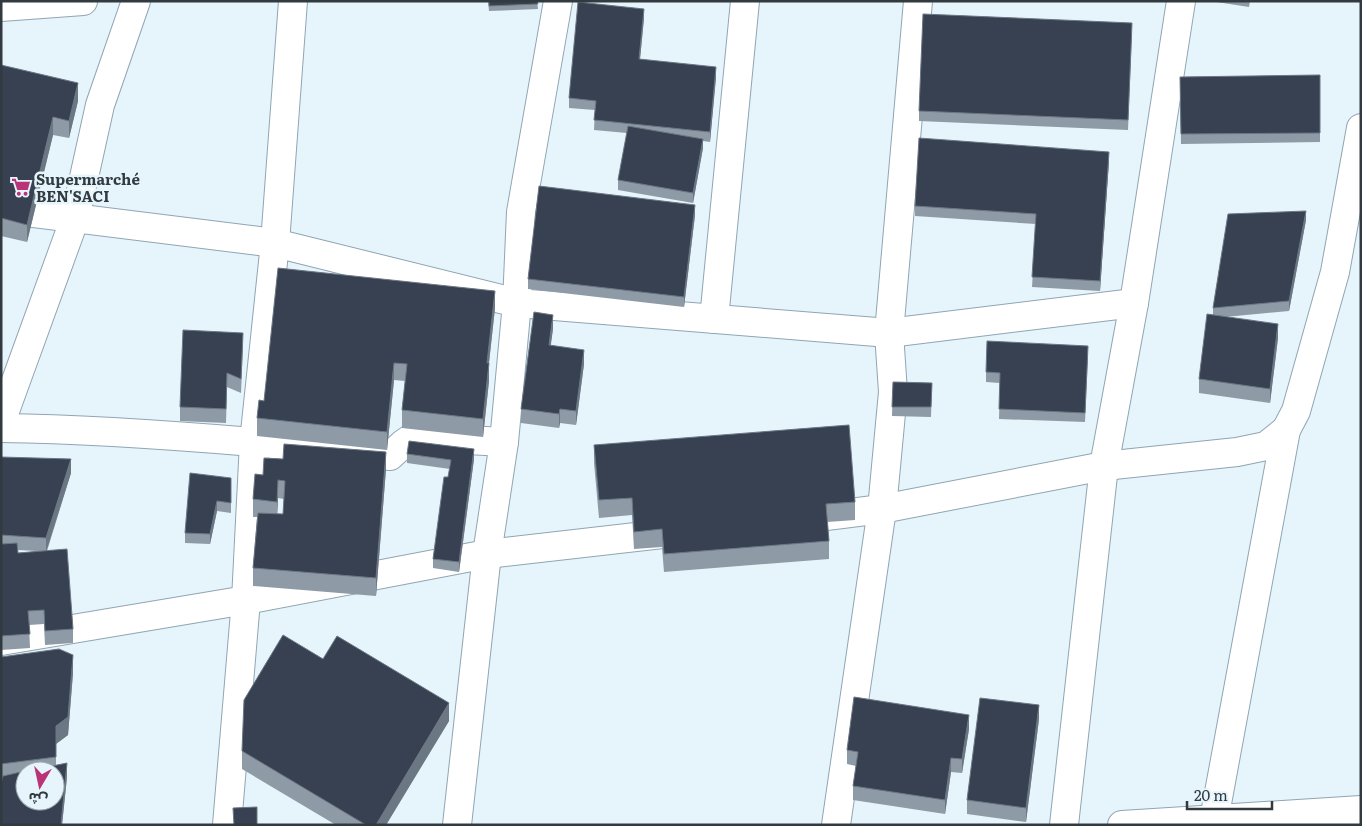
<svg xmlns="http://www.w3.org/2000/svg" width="1362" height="826" font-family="Literata,'Noto Sans Arabic',serif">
<rect width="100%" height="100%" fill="#e6f4fc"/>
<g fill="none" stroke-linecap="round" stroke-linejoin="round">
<!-- minor casing -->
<g stroke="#90a5b2" stroke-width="30">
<g id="minor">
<path d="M558,1L521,212L517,303L889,333L1134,303"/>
<path d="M1,7L83,1"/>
<path d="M1,209L275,243L517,303L504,442L487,554L457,825"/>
<path d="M714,319L745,1"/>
<path d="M1,422L75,218L100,105L136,1"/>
<path d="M1,428C85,429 169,435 253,442C299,446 344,453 390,456L403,444L413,437L504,442"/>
<path d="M818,517L882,509L1104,466L1237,452L1266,446L1286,430L1296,411L1335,272L1361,128"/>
<path d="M1,641L246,600L487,554L671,533"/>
<path d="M227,825L246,600L254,442L275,243L293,1"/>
<path d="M836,825L882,509L893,392L889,333L918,1"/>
<path d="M1064,825L1104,466L1134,303L1181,1"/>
<path d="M1213,825L1286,430"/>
</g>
</g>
<!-- tertiary casing -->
<g stroke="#90a5b2" stroke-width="30">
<path id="tertiary" d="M1122,825L1361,810"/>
</g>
<!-- minor -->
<use href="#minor" stroke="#fff" stroke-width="28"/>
<!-- tertiary -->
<use href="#tertiary" stroke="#fff" stroke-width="28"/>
</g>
<!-- wall -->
<g fill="#8e9aa6" fill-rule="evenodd">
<path d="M488,1H537L538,9L489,11Z"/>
<path d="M1210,1H1250L1249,7Z"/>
<path d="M644,18L640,59L716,77L710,142L703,141V148L693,203L618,190V180L627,133L594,130L595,110L569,108V98Z"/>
<path d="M1132,33L1128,130L919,121V111Z"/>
<path d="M1,65L78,101L69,138L53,135L27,242L1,236Z"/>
<path d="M1320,75V142L1181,144L1180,77Z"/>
<path d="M1109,161L1100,291L1032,287L1036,224L915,216V206Z"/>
<path d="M695,215L684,307L528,289V279Z"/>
<path d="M1306,220L1289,311L1225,317L1278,338L1270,403L1199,393V379L1213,315V308Z"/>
<path d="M495,308L489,363V381L483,437L402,428V410L405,381L394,380L387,450L257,436V418L264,401Z"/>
<path d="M553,329L550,346L584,364L576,425L560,423L559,428L521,423V409Z"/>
<path d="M243,347L241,393L227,387L226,423L180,421V407Z"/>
<path d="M1088,355L1085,422L999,419L1000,383L986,382V372Z"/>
<path d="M893,382L932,383L931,417L892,416Z"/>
<path d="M594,445L855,502V520L827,522L829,541V559L664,572L662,547L634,549L632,515L599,518L594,463Z"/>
<path d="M407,454L474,459L459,572L433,568V559L450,469L407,463Z"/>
<path d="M1,457L71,473L47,551L73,629V643L45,645L44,624L29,625L30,648L1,650ZM18,550L37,551L18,553Z"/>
<path d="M386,469L376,596L253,586V568L257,517H253V499L263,475ZM278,498L284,499L283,514H277Z"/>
<path d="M231,478V513L217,511L210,544L185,543V533Z"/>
<path d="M1,657L73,673L68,735L56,744V765L67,777L62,825H1Z"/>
<path d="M323,659L449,721L386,825H336L242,769V751Z"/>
<path d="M1039,719L1026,822L967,814V800Z"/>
<path d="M969,729L962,773L951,772L945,814L853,800V786L856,766L847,764V750Z"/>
</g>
<!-- shaded-wall -->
<g fill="#6c7784">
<path d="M644,9V18L639,69V59Z"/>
<path d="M716,67V77L710,142V132Z"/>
<path d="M78,83V101L69,138V121Z"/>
<path d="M53,117V135L27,242V225Z"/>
<path d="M703,139V148L693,203V193Z"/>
<path d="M1109,152V161L1100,291V281Z"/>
<path d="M695,205V215L684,307V297Z"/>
<path d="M1306,211V220L1289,311V301Z"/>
<path d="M495,291V308L487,380V363Z"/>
<path d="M553,315V329L549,359V345Z"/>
<path d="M1278,324V338L1270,403V389Z"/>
<path d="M584,350V364L576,425V411Z"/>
<path d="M394,363V380L387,450V432Z"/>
<path d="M489,363V381L483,437V419Z"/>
<path d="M560,409V423L559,428V414Z"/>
<path d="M474,449V459L459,572V562Z"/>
<path d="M386,452V469L376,596V578Z"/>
<path d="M71,459V473L46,552V538Z"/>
<path d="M278,480V498L277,519V502Z"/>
<path d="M217,501V511L210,544V534Z"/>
<path d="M73,655V673L68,735L56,744V775V726Z"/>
<path d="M449,703V721L386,825H376Z"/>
<path d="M1039,705V719L1026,822V808Z"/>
<path d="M969,715V729L962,773V759Z"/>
<path d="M951,758V772L945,814V800Z"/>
<path d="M67,763V777L62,825H61Z"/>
</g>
<!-- building -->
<g fill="#374151" stroke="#6c7784">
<path d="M489,1H537L538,4L489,6Z"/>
<path d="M578,2L644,9L639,59L716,67L710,132L594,120L596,101L569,98Z"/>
<path d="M923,14L1132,23L1128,120L919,111Z"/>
<path d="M1,65L78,83L69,121L53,117L27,225L1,218Z"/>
<path d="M1320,75V133L1181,134L1180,77Z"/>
<path d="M628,126L703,139L693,193L618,180Z"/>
<path d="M919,138L1109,152L1100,281L1032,277L1036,214L915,206Z"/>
<path d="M539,186L695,205L684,297L528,279Z"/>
<path d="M1306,211L1289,301L1213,308L1228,214Z"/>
<path d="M278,268L495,291L487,363H489L483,419L402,410L407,364L394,363L387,432L257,418L259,400L264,401Z"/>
<path d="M534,312L553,315L549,345L584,350L576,411L560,409L559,414L521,409Z"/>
<path d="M1207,314L1278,324L1270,389L1199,379Z"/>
<path d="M183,330L243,333L241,379L227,373L226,409L180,407Z"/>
<path d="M987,341L1088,346L1085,413L999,409L1000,373L986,372Z"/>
<path d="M893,382L932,383L931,407H892Z"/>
<path d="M849,425L855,502L826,504L829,541L664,554L662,529L634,532L632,498L599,500L594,445Z"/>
<path d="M409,441L474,449L459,562L433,559L444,477H448L451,460L407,454Z"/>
<path d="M284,444L386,452L376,578L253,568L258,513L283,514L285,481L278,480L277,502L253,499L255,474L263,475L264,458L283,459Z"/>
<path d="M1,457L71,459L46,538L1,535Z"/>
<path d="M190,473L231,478V503L217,501L210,534L185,533Z"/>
<path d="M17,543L18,553L67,549L73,629L45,631L44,610L28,611L30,634L1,636V544Z"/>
<path d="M283,635L323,659L337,636L449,703L376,825H366L242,751L244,700Z"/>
<path d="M59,649L73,655L68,717L56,726V757L1,764V657Z"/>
<path d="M854,697L969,715L962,759L951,758L945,800L853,786L858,752L847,750Z"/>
<path d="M980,698L1039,705L1026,808L967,800Z"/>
<path d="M67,763L61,825H1V784L3,776L25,771V801H55V771H27Z"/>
<path d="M257,807V825H234L233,808Z"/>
</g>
<!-- icons -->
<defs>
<g id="supermarket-bare" transform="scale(1.5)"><path d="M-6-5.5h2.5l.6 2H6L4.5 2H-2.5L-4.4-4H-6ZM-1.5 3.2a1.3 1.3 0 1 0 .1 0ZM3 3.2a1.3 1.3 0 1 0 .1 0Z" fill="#b93376" stroke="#e6f4fc" stroke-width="2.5" paint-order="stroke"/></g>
</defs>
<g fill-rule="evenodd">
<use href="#supermarket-bare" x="21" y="187"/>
</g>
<g text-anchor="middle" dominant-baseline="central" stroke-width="5" stroke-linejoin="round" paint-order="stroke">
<!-- poi labels -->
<g font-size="15" font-weight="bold" fill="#313a3f" stroke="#e6f4fc" text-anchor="start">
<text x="36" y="178">Supermarché<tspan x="36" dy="17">BEN'SACI</tspan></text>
</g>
</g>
<!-- border -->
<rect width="1362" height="826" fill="none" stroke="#313a3f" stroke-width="5"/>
<!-- north arrow -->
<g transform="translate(40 786) rotate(189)"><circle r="24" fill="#e6f4fc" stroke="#9eaab0"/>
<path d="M0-4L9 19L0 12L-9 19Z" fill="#b93376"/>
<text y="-8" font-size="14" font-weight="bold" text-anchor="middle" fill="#313a3f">ش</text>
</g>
<!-- scale -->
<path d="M1187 801v8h85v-8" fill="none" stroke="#313a3f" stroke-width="2.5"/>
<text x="1194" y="801" font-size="15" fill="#313a3f" stroke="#e6f4fc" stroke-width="4" paint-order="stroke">20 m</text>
</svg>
